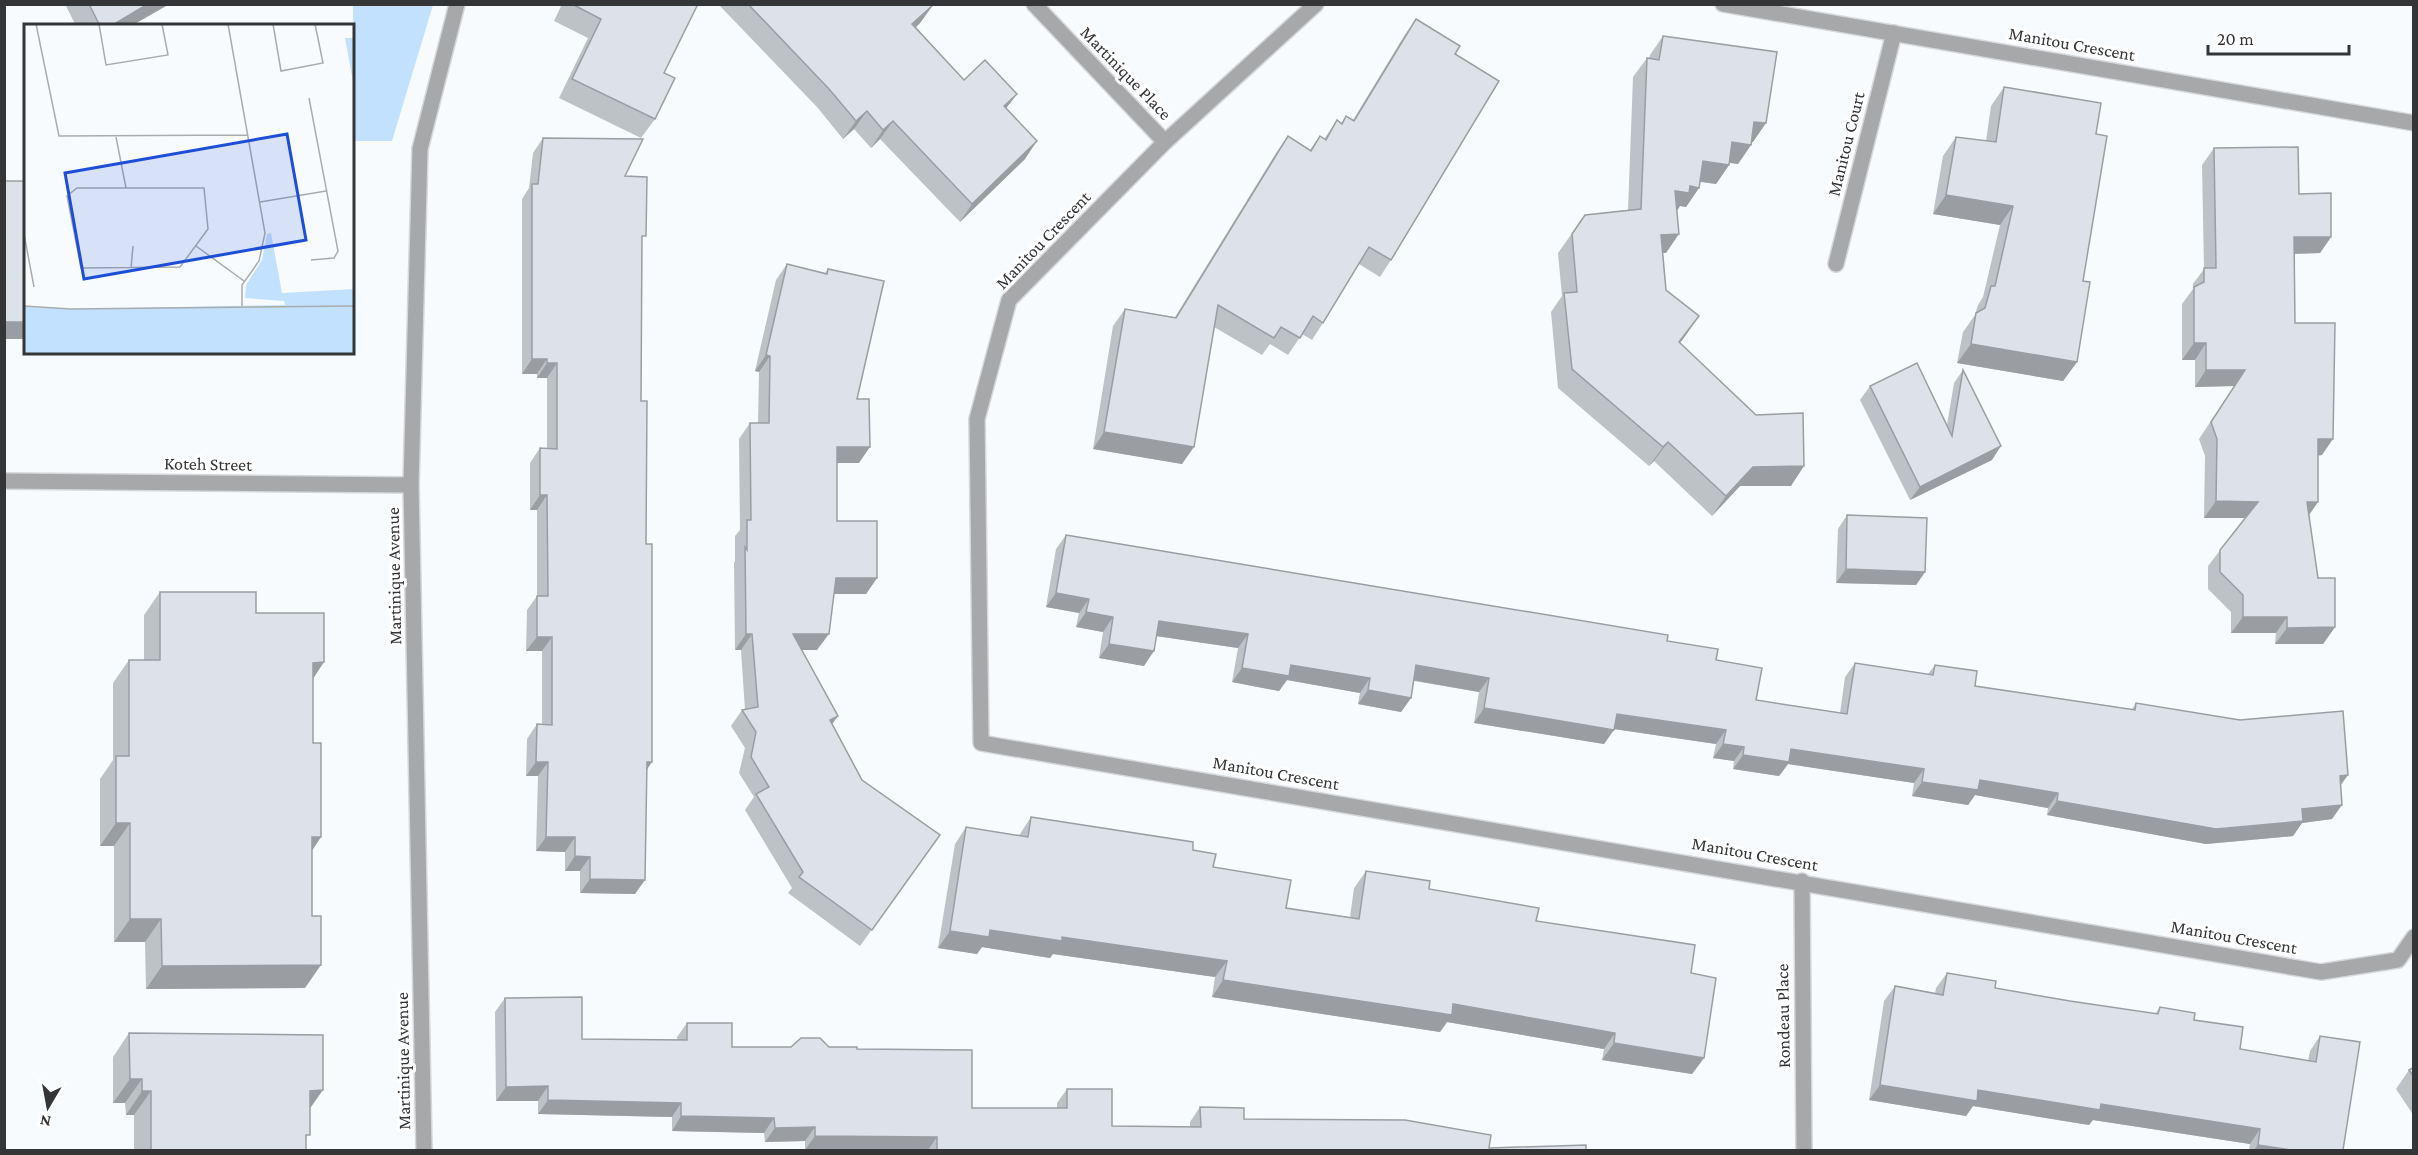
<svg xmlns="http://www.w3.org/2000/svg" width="2418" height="1155" font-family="'Crimson Pro',serif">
<rect width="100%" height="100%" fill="#f8fbfe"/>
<!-- green -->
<path fill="#c1e1fe" d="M353,5H433L392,141H354Z"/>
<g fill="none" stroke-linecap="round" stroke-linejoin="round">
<!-- street casing -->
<g stroke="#d5d7da" stroke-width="18">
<g id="street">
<path d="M1034,4L1165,142"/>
<path d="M1316,4L1165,142L1009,300L977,419L981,743L2321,972L2398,960L2414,937"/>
<path d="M1723,4L2414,123"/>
<path d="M1836,264L1894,33"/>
<path d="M4,481L411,485"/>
<path d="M1802,881L1804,1150"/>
<path d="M424,1150L411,485L420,149L457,4"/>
</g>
</g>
<!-- street -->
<use href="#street" stroke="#a6a8aa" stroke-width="15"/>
</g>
<!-- wall -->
<g fill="#bdc2c7">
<path d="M65,4H167L166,6L131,26H76Z"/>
<path d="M562,4H695L664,73L655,119L641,138L559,98L588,38L554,21Z"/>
<path d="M718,4H932L933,5L920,23L916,27L964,80L1017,94L1006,108L1025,159L960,222L880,139L871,148L854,129L843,139L817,107Z"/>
<path d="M1416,19L1455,54L1391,260L1380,277L1359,264L1323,323L1312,340L1302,334L1288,355L1270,344L1262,355L1214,327L1182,464L1093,449L1113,326L1125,309L1175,317L1276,153L1288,136L1310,150L1320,136L1324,139L1337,120L1341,123L1346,116L1353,120L1404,36Z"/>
<path d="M1663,36L1766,123L1752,142L1751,145L1738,164L1729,163V165L1716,184L1700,182L1699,188L1686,207L1680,206L1677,211L1666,253H1663L1666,290L1699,316L1680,343L1791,486H1740L1712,516L1654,461L1649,466L1558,388L1551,312L1562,296L1558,253L1585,215L1628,210L1633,77L1647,58L1649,59L1650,55Z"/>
<path d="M2004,87L2096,134L2083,281L2077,362L2063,381L1957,363L1963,332L1975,315L1978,305L1983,297L2000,225L1933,214L1943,156L1956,137L1986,141L1991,106Z"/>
<path d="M543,138L625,176L642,243L641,401L646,544L647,770L635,894L580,893V871H565V852L536,851L538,776H526L527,739L537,724H542V651H526L527,610L537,596V510H530V463L540,448H547V378H537V374H522V199L529,188L533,153Z"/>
<path d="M2214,148L2299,194L2331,237L2320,253L2295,254V323L2322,455L2318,456V502L2309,515L2318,578L2335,627L2323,644H2275L2276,633H2231V612L2208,589V566L2245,518H2204L2205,456L2199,439L2234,386L2195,387V360H2182V304L2193,289V284L2204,269L2202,165Z"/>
<path d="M787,264L825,273L828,269L857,399L859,463H837V521L877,578L866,594H834L817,650H801L838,716L832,724L862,780L940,835L860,946L788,893L792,888L745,810L754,797L739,773L745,748L731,726L742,710H745L741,650H735L734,563L735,561V536L740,530L739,439L750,423H758L759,372L755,371L776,280Z"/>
<path d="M1963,370L1992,460L1910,500L1860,400L1870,386L1947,425L1954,383Z"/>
<path d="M1847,515L1925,572L1916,585L1836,583L1838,529Z"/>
<path d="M1066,535L1667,641L1716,660L1756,700L1840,713L1845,677L1855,663L1928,674L1935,665L1975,686L2132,709L2136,703L2340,786L2332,819L2302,823L2293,836L2206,844L2047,815L2048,808L1975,795L1968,805L1912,796L1914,783L1788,764L1779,776L1733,769L1734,761L1713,758L1716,744L1614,729L1604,744L1474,723L1479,692L1414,681L1411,698L1401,712L1358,704L1360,693L1287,680L1279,691L1232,682L1238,648L1156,636L1144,666L1099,658L1103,632L1076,627L1079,613L1046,607L1056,549Z"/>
<path d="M160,592L256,613L313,679L312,851L305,988L146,989L145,942H114V846H100V779L113,760V683L129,660H144V615Z"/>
<path d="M1031,817L1193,850L1213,867L1286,908L1350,917L1354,888L1366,871L1536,921L1691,973L1704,1058L1692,1074L1602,1060L1604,1049L1447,1022L1440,1032L1212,997L1215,977L1053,954L1050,958L982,947L977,954L938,948L955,844L966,827L1019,836L1020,834Z"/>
<path d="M1947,973L1995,988L2070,1001L2155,1014L2160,1007L2194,1020L2240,1049L2308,1061L2310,1051L2320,1036L2343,1150H2249L2250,1144L2093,1120L2089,1125L1973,1106L1966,1116L1869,1100L1884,1001L1895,986L1935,993L1936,988Z"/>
<path d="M505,998L582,1039L677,1040V1037L687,1023L732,1047H829L857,1049L972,1108H1057V1103L1067,1089L1112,1126L1190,1127V1122L1200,1107L1244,1119L1489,1148L1586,1150H805V1141L765,1142L764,1133L672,1131V1117L538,1114V1101H496L495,1012Z"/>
<path d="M129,1033L310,1109L306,1141V1150H134V1115H126L125,1103H113V1057Z"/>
<path d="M2414,1067V1116L2396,1089L2409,1070Z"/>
</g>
<!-- shaded-wall -->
<g fill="#9a9ea2">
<path d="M148,4H167L166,6L131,26H111Z"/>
<path d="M933,5L920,23L900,42L912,24Z"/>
<path d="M1017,94L1004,111V106Z"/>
<path d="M867,111L854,129L843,139L856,121Z"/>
<path d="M893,121L880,139L871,148L883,130Z"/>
<path d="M1754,122L1766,123L1753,142L1741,141Z"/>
<path d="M1037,141L1025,159L960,222L972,204Z"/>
<path d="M1732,142L1751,145L1738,164L1719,161Z"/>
<path d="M1703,161L1729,165L1716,184L1690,180Z"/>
<path d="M1690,186L1699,188L1686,207L1680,206L1676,212L1675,191Z"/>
<path d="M1946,195L2013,206L2000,225L1933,214Z"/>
<path d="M1679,234L1666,253L1648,254L1661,235Z"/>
<path d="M2294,237H2331L2320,253L2283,254Z"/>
<path d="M1699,316L1686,335L1666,361L1679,342Z"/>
<rect x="4" y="322" width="22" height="17"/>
<path d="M2194,343H2206L2195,360H2182Z"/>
<path d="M1971,344L2077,362L2063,381L1957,363Z"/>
<path d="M766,355L770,356L759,372L755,371Z"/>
<path d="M532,359H547L537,374H522Z"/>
<path d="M547,363H557L547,378H537Z"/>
<path d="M2206,370H2245L2234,386L2195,387Z"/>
<path d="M1104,432L1194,447L1182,464L1093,449Z"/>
<path d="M2318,439H2333L2322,455L2306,456Z"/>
<path d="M1668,442L1654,461L1649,466L1663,447Z"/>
<path d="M2001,446L1992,460L1910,500L1920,487Z"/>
<path d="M837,447H870L859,463H826Z"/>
<path d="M1804,466L1791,486H1740L1712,516L1726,496L1753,467Z"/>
<path d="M540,495H547L537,510H530Z"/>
<path d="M2216,501L2258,502L2246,518H2204Z"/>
<path d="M2307,502H2318L2306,519Z"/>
<path d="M1846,569L1925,572L1916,585L1836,583Z"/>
<path d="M836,578H877L866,594H825Z"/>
<path d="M1056,593L1089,599L1079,613L1046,607Z"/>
<path d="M1086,612L1113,617L1103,632L1076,627Z"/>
<path d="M2243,617H2287L2276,633H2231Z"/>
<path d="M1159,621L1248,634L1238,648L1149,635Z"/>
<path d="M2335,627L2323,644H2275L2287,628Z"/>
<path d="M746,634H752L741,650H735Z"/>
<path d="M793,634H829L817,650H781Z"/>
<path d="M537,637H552L542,651H526Z"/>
<path d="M1109,644L1154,651L1144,666L1099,658Z"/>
<path d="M324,662L309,685L313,663Z"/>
<path d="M1291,665L1370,678L1360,693L1287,680L1279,691L1232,682L1242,668Z"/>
<path d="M1416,665L1489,678L1479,692L1406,679Z"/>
<path d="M1368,690L1411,698L1401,712L1358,704Z"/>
<path d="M1484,708L1614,730L1604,744L1474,723Z"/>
<path d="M1617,714L1726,730L1716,744L1607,728Z"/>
<path d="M838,716L826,732L830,720Z"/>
<path d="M1723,744L1744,747L1734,761L1713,758Z"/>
<path d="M1791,749L1924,769L1914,783L1788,764L1779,776L1733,769L1743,755Z"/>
<path d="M536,762H548L538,776H526Z"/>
<path d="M647,762H652L642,777Z"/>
<path d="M2348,775L2338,789L2340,776Z"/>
<path d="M1980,780L2058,793L2048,808L1975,795L1968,805L1912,796L1922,782Z"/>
<path d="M2057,801L2302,809L2342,805L2332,819L2302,823L2293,836L2206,844L2047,815Z"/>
<path d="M116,823H130L114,846H100Z"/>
<path d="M312,837H321L306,860Z"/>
<path d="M546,837H575L565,852L536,851Z"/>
<path d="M575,856L590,857L580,871H565Z"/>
<path d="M590,879L645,880L635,894L580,893Z"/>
<path d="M130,919H161L145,942H114Z"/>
<path d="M990,930L1062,937L1227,961L1215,977L1053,954L1050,958L982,947L977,954L938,948L950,931Z"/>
<path d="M321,965L305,988L146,989L162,966Z"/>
<path d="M1223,980L1453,1004L1615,1033L1604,1049L1447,1022L1440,1032L1212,997Z"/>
<path d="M1614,1043L1704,1058L1692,1074L1602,1060Z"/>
<path d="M130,1079H142L125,1103H113Z"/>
<path d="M1880,1085L1978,1090L2101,1104L2260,1129L2250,1144L2093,1120L2089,1125L1973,1106L1966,1116L1869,1100Z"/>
<path d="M548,1086L538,1101H496L506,1087Z"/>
<path d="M323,1090L306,1114L310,1091Z"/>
<path d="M142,1091H151L134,1115H126Z"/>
<path d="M548,1100L681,1103L672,1117L538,1114Z"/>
<path d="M681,1116L774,1118L764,1133L672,1131Z"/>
<path d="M815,1127L805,1141L765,1142L775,1128Z"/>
<path d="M815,1136L937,1137L928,1150H805Z"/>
<path d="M2258,1145L2291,1150H2254Z"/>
</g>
<!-- building -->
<g fill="#dce2e7" stroke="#9a9ea2" stroke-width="1.5">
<path d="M89,4H148L111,26H100Z"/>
<path d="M572,4H695L697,6L664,73L675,78L655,119L572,79L601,19Z"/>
<path d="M748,4H932L933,5L912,24L964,80L985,60L1017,94L1004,106L1037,141L972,204L893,121L883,130L867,111L856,121L829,89Z"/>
<path d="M1416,19L1460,46L1455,54L1499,81L1391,260L1369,247L1323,323L1313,316L1300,338L1281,327L1274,338L1218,305L1194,447L1104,432L1125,309L1176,318L1288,136L1311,151L1320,136L1326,140L1337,120L1342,124L1346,116L1354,121Z"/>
<path d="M1663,36L1777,52L1766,123L1754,122L1751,145L1732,142L1729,165L1703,161L1699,188L1690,186L1689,193L1675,191L1679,234L1661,235L1666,290L1699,316L1679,342L1756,415L1803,413L1804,466L1753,467L1726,496L1668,442L1663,447L1572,369L1564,293L1577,292L1572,234L1585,215L1641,209L1647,58L1659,60Z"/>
<path d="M2004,87L2101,103L2096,134L2107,136L2083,281L2090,282L2077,362L1971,344L1976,313L1985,308L1991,286H1995L2013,206L1946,195L1956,137L1996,142Z"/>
<path d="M543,138L643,139L625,176L647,177L646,236H642L641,401H647L646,544H652V762H647L645,880L590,879V857L575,856V837H546L548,762H536L537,724L552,725V637H537V596H548L547,495H540V448L557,449V363H547V359H532V184H538Z"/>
<path d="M2298,147L2299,194L2331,193V237H2294L2295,323H2335L2333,439H2318V502H2307L2318,578H2335V627L2287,628V617H2243V595L2220,572V550L2258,502L2216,501L2217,439L2211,422L2245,370H2206V343H2194V287L2204,282V268H2216L2214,148Z"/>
<rect x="4" y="181" width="22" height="141"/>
<path d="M787,264L827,274L828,269L884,281L857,399H869L870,447H837V521H877V578H836L829,634H793L838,716L830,720L862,780L940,835L872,930L799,877L803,872L756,794L769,787L751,757L756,732L742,710L758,707L752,634H746L745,547L747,550V520H751L750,423H769L770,356L766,355Z"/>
<path d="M1917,363L1952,436L1963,370L2001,446L1920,487L1870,386Z"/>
<path d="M1847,515L1927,518L1925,572L1846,569Z"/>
<path d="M1066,535L1668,635L1667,641L1718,649L1716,660L1762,668L1756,700L1847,714L1855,663L1933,675L1935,665L1977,671L1975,686L2135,710L2136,703L2240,720L2343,711L2348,775L2340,776L2342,805L2302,809L2303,821L2216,829L2057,801L2058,793L1980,780L1978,790L1922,782L1924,769L1791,749L1789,762L1743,755L1744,747L1723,744L1726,730L1617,714L1614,730L1484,708L1489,678L1416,665L1411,698L1368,690L1370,678L1291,665L1289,676L1242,668L1248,634L1159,621L1154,651L1109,644L1113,617L1086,612L1089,599L1056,593Z"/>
<path d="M160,592H256V613H324V662L313,663V743H321V837H312V916H321V965L162,966L161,919H130V823H116V756H129V660H160Z"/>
<path d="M1031,817L1193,842V850L1216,854L1213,867L1291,880L1286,908L1359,919L1366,871L1430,881L1429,889L1539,908L1536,921L1695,945L1691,973L1716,978L1704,1058L1614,1043L1615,1033L1453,1004L1452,1015L1223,980L1227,961L1062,937V941L990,930L989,937L950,931L966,827L1028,837Z"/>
<path d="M1947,973L1996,981L1995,988L2070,1001L2158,1014L2160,1007L2195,1013L2194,1020L2243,1027L2240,1049L2316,1062L2320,1036L2360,1042L2343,1150H2291L2258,1145L2260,1129L2101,1104L2100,1110L1978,1090L1977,1101L1880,1085L1895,986L1943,995Z"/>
<path d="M582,997V1039L687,1040V1023H732V1047H791L801,1038H820L829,1047H857V1049L972,1050V1108H1067V1089H1112V1126L1201,1127L1200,1107L1244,1108V1119L1405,1120L1491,1135L1489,1148L1586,1145V1150H937V1137L815,1136V1127L775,1128L774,1118L681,1116V1103L548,1100V1086L506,1087L505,998Z"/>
<path d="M129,1033L323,1035V1090L310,1091V1135H306V1150H151V1091H142V1079H130Z"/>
<path d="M2414,1067V1077L2409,1070Z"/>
</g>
<g text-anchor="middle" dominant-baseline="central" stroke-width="6" stroke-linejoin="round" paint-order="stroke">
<!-- street labels -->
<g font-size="18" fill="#333537" stroke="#fff">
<text transform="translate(2072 44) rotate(10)">Manitou Crescent</text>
<text transform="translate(1126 73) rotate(46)">Martinique Place</text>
<text transform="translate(1846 144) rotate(-76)">Manitou Court</text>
<text transform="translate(1043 240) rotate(-46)">Manitou Crescent</text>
<text transform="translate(208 464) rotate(1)">Koteh Street</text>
<text transform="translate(394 576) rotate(-91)">Martinique Avenue</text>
<text transform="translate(1276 773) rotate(10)">Manitou Crescent</text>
<text transform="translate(1755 854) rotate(10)">Manitou Crescent</text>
<text transform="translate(2234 937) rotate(10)">Manitou Crescent</text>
<text transform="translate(1783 1016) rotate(-91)">Rondeau Place</text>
<text transform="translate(403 1061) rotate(-91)">Martinique Avenue</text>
</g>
</g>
<!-- overview -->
<g transform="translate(24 24)">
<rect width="330" height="330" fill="#f8fbfe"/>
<path d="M321,14H330V63ZM247,209L258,269L330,265V330H0V282L47,285L261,281L260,277L221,274L222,261L238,236L243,210Z" fill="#c1e1fe"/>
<path fill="none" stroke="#a9acae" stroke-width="1.5" d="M12,0L35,112L223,111M75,0L82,41L144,31L138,0M204,0L241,209L235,237L218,261V282M249,0L257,47L299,39L291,0M285,74L314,227L310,234L287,236M92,113L102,164M53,164H180L184,205L156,243L57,244L43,172ZM236,178L302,167M0,210L10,263M172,222L220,257M107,244L109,222M0,282L47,285L330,282"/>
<path fill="#1d4ed8" fill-opacity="0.15" stroke="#1d4ed8" stroke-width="3" d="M263,110L282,216L60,255L41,149Z"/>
<rect width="330" height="330" fill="none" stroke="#333537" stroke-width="3"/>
</g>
<!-- border -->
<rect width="2418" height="1155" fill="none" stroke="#333537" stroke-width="12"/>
<!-- north arrow -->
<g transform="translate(48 1107) rotate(190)" stroke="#ffffff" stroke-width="4.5" paint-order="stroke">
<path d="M0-4.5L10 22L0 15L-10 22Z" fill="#333537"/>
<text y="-9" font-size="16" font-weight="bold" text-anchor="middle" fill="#333537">N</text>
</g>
<!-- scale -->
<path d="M2208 45v9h141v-9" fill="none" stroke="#333537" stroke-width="3"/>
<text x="2217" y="45" font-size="18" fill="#333537" stroke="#ffffff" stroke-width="4.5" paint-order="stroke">20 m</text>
</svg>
